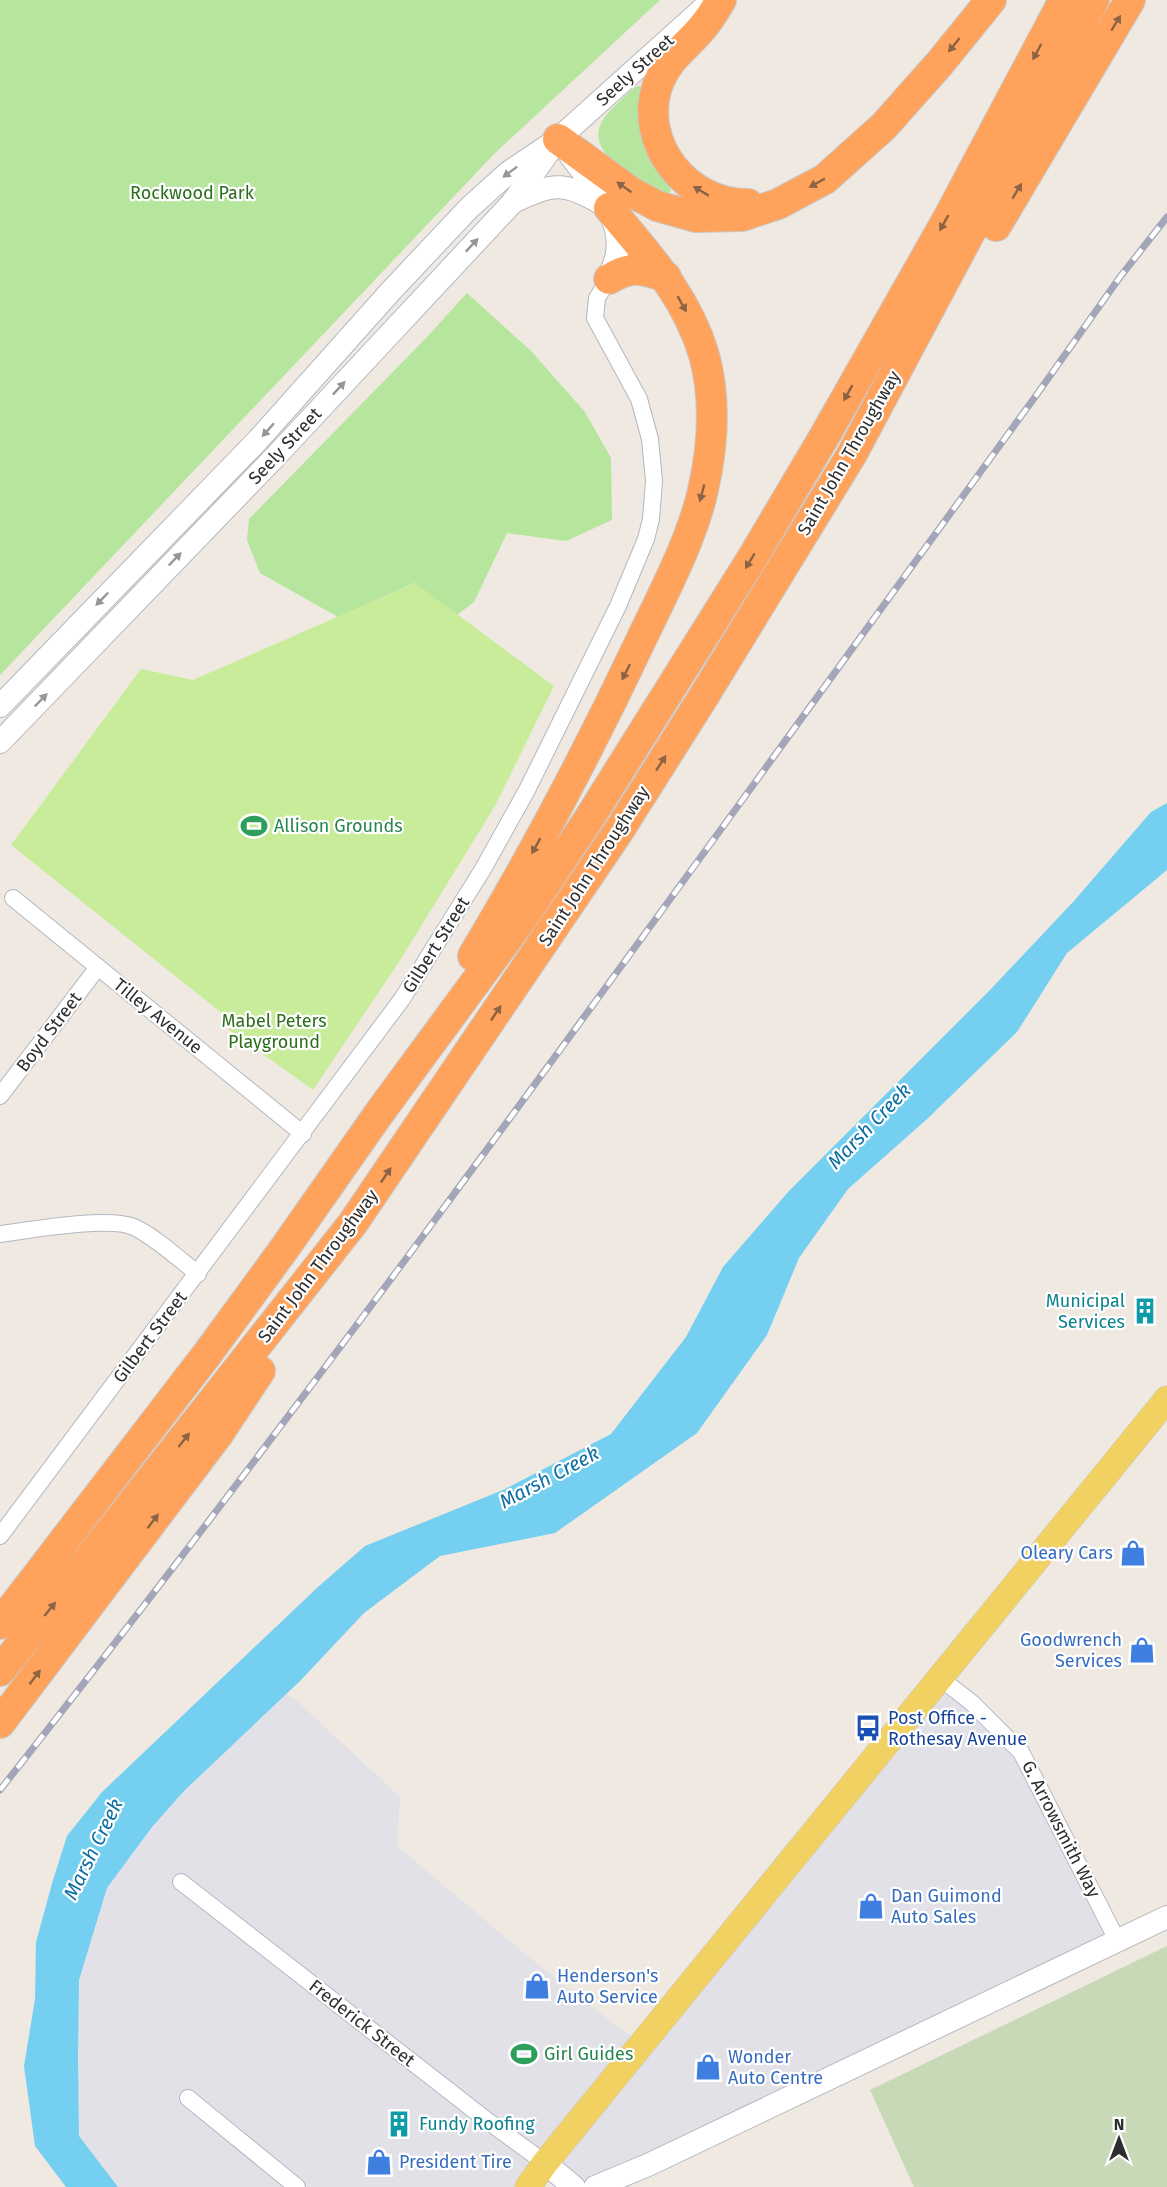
<svg xmlns="http://www.w3.org/2000/svg" width="1167" height="2187" font-family="'Fira Sans',sans-serif">
<rect width="100%" height="100%" fill="#efe9e1"/>
<!-- industrial -->
<path fill="#e3e1e8" d="M940,1678L1021,1752L1117,1940L648,2165L574,2187L545,2163L520,2187H118L79,2136L78,2057L79,1980L107,1888L152,1827L184,1791L286,1694L296,1700L400,1797L397,1846L524,1953L617,2026L642,2043Z"/>
<!-- green -->
<g fill="#b6e59e">
<path d="M0,0H660L496,152L0,675Z"/>
<path d="M639,86L642,87L670,186L671,191L668,194H659C636,178 579,151 605,117C613,106 625,97 634,87Z"/>
<path d="M467,293L531,351L585,412L611,458L612,520L566,541L507,533L474,602L457,615L414,583L338,617L260,573L247,540L249,519L428,336Z"/>
</g>
<!-- cemetery -->
<path fill="#c8d9b8" d="M1167,1946V2187H914L870,2090Z"/>
<!-- pitch -->
<path fill="#c9ec9a" d="M415,583L554,686L495,806L399,962L313,1090L229,1030L233,1022L11,845L141,669L193,680Z"/>
<!-- water -->
<path fill="#75cff0" d="M1167,803V870L1067,953L1017,1032L926,1120L848,1189L799,1258L767,1335L697,1433L555,1533L440,1556L364,1613L300,1681L184,1791L152,1827L107,1888L79,1980L78,2057L79,2136L118,2187H66L35,2146L24,2066L35,1999L36,1942L53,1880L67,1836L102,1792L318,1587L365,1546L503,1490L611,1434L686,1337L723,1267L789,1191L989,991L1073,902L1151,812Z"/>
<g fill="none" stroke-linecap="round" stroke-linejoin="round">
<!-- street casing -->
<g stroke="#b4b7c1" stroke-width="18">
<g id="street">
<path d="M13,898L303,1134"/>
<path d="M0,1096L98,967"/>
<path d="M0,1234C30,1230 109,1216 134,1227C155,1237 179,1259 198,1274"/>
<path d="M0,1536L402,999L483,869L527,790L618,606L646,539L651,519L654,481L650,439L639,399L595,318L597,298L609,279"/>
<path d="M940,1678L972,1703L1021,1752L1117,1940"/>
<path d="M181,1882L489,2122L545,2163"/>
<path d="M188,2098L297,2187"/>
</g>
</g>
<!-- secondary casing -->
<g stroke="#b4b7c1" stroke-width="24">
<g id="secondary">
<path d="M570,155C590,183 623,215 617,253C616,261 611,271 609,279"/>
<path d="M513,202C553,183 564,181 602,204"/>
<path d="M0,706L258,440L390,292L469,208L509,172L558,139L707,5"/>
<path d="M0,742L275,457L512,203L548,153"/>
<path d="M545,2163L574,2187"/>
<path d="M595,2187L648,2165L1167,1917"/>
</g>
</g>
<!-- primary casing -->
<g stroke="#c9c9c9" stroke-width="27">
<path id="primary" d="M528,2187L545,2163L1167,1399"/>
</g>
<!-- highway casing -->
<g stroke="#c9c9c9" stroke-width="32">
<g id="highway">
<path d="M721,0C716,8 712,16 706,23C689,46 669,55 658,84C637,144 688,205 748,204"/>
<path d="M558,139L631,192L657,206L696,217L742,216L778,204L825,179L884,126L940,63L991,0"/>
<path d="M996,226L1130,0"/>
<path d="M609,279C632,265 642,269 666,277"/>
<path d="M473,956C534,854 590,748 641,640C662,596 693,537 703,490C713,446 716,399 704,355C686,295 648,255 609,208"/>
<path d="M0,1624L208,1353L284,1249L380,1112L524,916L590,817L751,560L824,437L947,220L1064,0"/>
<path d="M0,1671L353,1223L618,832L704,696L852,454L1094,0"/>
<path d="M0,1723L219,1433L260,1371"/>
</g>
</g>
<!-- street -->
<use href="#street" stroke="#fff" stroke-width="16"/>
<!-- secondary -->
<use href="#secondary" stroke="#fff" stroke-width="22"/>
<!-- primary -->
<use href="#primary" stroke="#f2d163" stroke-width="26"/>
<!-- highway -->
<use href="#highway" stroke="#ffa35c" stroke-width="30"/>
<!-- rail casing -->
<g stroke="#a3a6b8" stroke-width="7">
<path id="rail" d="M0,1790C359,1336 694,865 1035,397L1120,277L1167,217"/>
</g>
<!-- rail -->
<use href="#rail" stroke="#fff" stroke-width="4.5" stroke-dasharray="14" stroke-linecap="butt"/>
</g>
<!-- one-way arrows -->
<defs><path id="oneway-solid" d="M-6-.8H1V-3.2L6.5 0L1 3.2V.8H-6Z" transform="scale(1.5)"/></defs>
<g fill="#8c6343">
<use href="#oneway-solid" transform="translate(1116 23) rotate(-59)"/>
<use href="#oneway-solid" transform="translate(954 45) rotate(129)"/>
<use href="#oneway-solid" transform="translate(1037 52) rotate(118)"/>
<use href="#oneway-solid" transform="translate(817 183) rotate(151)"/>
<use href="#oneway-solid" transform="translate(624 187) rotate(-145)"/>
<use href="#oneway-solid" transform="translate(701 191) rotate(-149)"/>
<use href="#oneway-solid" transform="translate(1017 191) rotate(-59)"/>
<use href="#oneway-solid" transform="translate(944 223) rotate(119)"/>
<use href="#oneway-solid" transform="translate(682 304) rotate(61)"/>
<use href="#oneway-solid" transform="translate(848 393) rotate(119)"/>
<use href="#oneway-solid" transform="translate(702 493) rotate(105)"/>
<use href="#oneway-solid" transform="translate(750 561) rotate(121)"/>
<use href="#oneway-solid" transform="translate(626 672) rotate(117)"/>
<use href="#oneway-solid" transform="translate(661 763) rotate(-57)"/>
<use href="#oneway-solid" transform="translate(536 846) rotate(119)"/>
<use href="#oneway-solid" transform="translate(496 1013) rotate(-56)"/>
<use href="#oneway-solid" transform="translate(386 1175) rotate(-56)"/>
<use href="#oneway-solid" transform="translate(184 1440) rotate(-52)"/>
<use href="#oneway-solid" transform="translate(153 1521) rotate(-53)"/>
<use href="#oneway-solid" transform="translate(50 1609) rotate(-51)"/>
<use href="#oneway-solid" transform="translate(35 1677) rotate(-53)"/>
</g>
<g fill="#969696">
<use href="#oneway-solid" transform="translate(510 172) rotate(143)"/>
<use href="#oneway-solid" transform="translate(472 245) rotate(-47)"/>
<use href="#oneway-solid" transform="translate(339 388) rotate(-47)"/>
<use href="#oneway-solid" transform="translate(268 430) rotate(132)"/>
<use href="#oneway-solid" transform="translate(175 559) rotate(-46)"/>
<use href="#oneway-solid" transform="translate(102 599) rotate(134)"/>
<use href="#oneway-solid" transform="translate(41 700) rotate(-46)"/>
</g>
<!-- icons -->
<defs>
<g id="stadium-bare" transform="scale(2.07)"><path d="M0-5a6.5 5 0 1 0 0 10a6.5 5 0 1 0 0-10ZM-3.5-1.8h7v3.6h-7Z" fill="#2e9e5b" stroke="#fff" stroke-width="2.5" paint-order="stroke"/></g>
<g id="building-bare" transform="scale(2.07)"><path d="M-4-6H4V6H1V3H-1V6H-4ZM-2.5-4.3h1.7v1.8h-1.7ZM.8-4.3h1.7v1.8H.8ZM-2.5-1h1.7V.8h-1.7ZM.8-1h1.7V.8H.8Z" fill="#0f9aa8" stroke="#fff" stroke-width="2.5" paint-order="stroke"/></g>
<g id="shop-bare" transform="scale(2.07)"><path d="M-5-2.5h2.3a2.7 3.5 0 0 1 5.4 0H5L5.5 6h-11ZM-1.5-2.5h3a1.5 2.3 0 0 0-3 0Z" fill="#3f7fe0" stroke="#fff" stroke-width="2.5" paint-order="stroke"/></g>
<g id="bus-bare" transform="scale(2.07)"><path d="M-5-6H5V4H4V6H2V4H-2V6H-4V4H-5ZM-3.5-4V0h7V-4ZM-3.5 1.2v1.5H-2V1.2ZM2 1.2v1.5H3.5V1.2Z" fill="#1a4fb4" stroke="#fff" stroke-width="2.5" paint-order="stroke"/></g>
</defs>
<g fill-rule="evenodd">
<use href="#stadium-bare" x="254" y="826"/>
<use href="#building-bare" x="1145" y="1311"/>
<use href="#shop-bare" x="1133" y="1553"/>
<use href="#shop-bare" x="1142" y="1650"/>
<use href="#bus-bare" x="868" y="1728"/>
<use href="#shop-bare" x="871" y="1906"/>
<use href="#shop-bare" x="537" y="1986"/>
<use href="#stadium-bare" x="524" y="2054"/>
<use href="#shop-bare" x="708" y="2067"/>
<use href="#building-bare" x="399" y="2124"/>
<use href="#shop-bare" x="379" y="2162"/>
</g>
<g text-anchor="middle" dominant-baseline="central" stroke-width="4.5" stroke-linejoin="round" paint-order="stroke">
<!-- street labels -->
<g font-size="18" fill="#2e2e2e" stroke="#fff">
<text transform="translate(635 70) rotate(-42)">Seely Street</text>
<text transform="translate(285 446) rotate(-47)">Seely Street</text>
<text transform="translate(849 453) rotate(-60)">Saint John Throughway</text>
<text transform="translate(594 866) rotate(-57)">Saint John Throughway</text>
<text transform="translate(436 945) rotate(-58)">Gilbert Street</text>
<text transform="translate(158 1016) rotate(39)">Tilley Avenue</text>
<text transform="translate(49 1032) rotate(-53)">Boyd Street</text>
<text transform="translate(318 1266) rotate(-53)">Saint John Throughway</text>
<text transform="translate(150 1337) rotate(-53)">Gilbert Street</text>
<text transform="translate(1061 1829) rotate(63)">G. Arrowsmith Way</text>
<text transform="translate(362 2023) rotate(38)">Frederick Street</text>
</g>
<!-- park labels -->
<g font-size="18" fill="#2c6e1b" stroke="#fff">
<text x="192" y="193">Rockwood Park</text>
<text x="274" y="1021">Mabel Peters<tspan x="274" dy="21">Playground</tspan></text>
</g>
<!-- leisure labels -->
<g font-size="18" fill="#27864d" stroke="#fff" text-anchor="start">
<text x="274" y="826">Allison Grounds</text>
<text x="544" y="2054">Girl Guides</text>
</g>
<!-- culture labels -->
<g font-size="18" fill="#0d838f" stroke="#fff" text-anchor="end">
<text x="1125" y="1301">Municipal<tspan x="1125" dy="21">Services</tspan></text>
<text x="419" y="2124" text-anchor="start">Fundy Roofing</text>
</g>
<!-- shop labels -->
<g font-size="18" fill="#366cbe" stroke="#fff" text-anchor="start">
<text x="1113" y="1553" text-anchor="end">Oleary Cars</text>
<text x="1122" y="1640" text-anchor="end">Goodwrench<tspan x="1122" dy="21">Services</tspan></text>
<text x="891" y="1896">Dan Guimond<tspan x="891" dy="21">Auto Sales</tspan></text>
<text x="557" y="1976">Henderson's<tspan x="557" dy="21">Auto Service</tspan></text>
<text x="728" y="2057">Wonder<tspan x="728" dy="21">Auto Centre</tspan></text>
<text x="399" y="2162">President Tire</text>
</g>
<!-- transit labels -->
<g font-size="18" fill="#164399" stroke="#fff" text-anchor="start">
<text x="888" y="1718">Post Office -<tspan x="888" dy="21">Rothesay Avenue</tspan></text>
</g>
<!-- water labels -->
<g font-size="20" font-style="italic" fill="#0d6fa3" stroke="#fff">
<text transform="translate(869 1126) rotate(-46)">Marsh Creek</text>
<text transform="translate(549 1477) rotate(-28)">Marsh Creek</text>
<text transform="translate(93 1849) rotate(-64)">Marsh Creek</text>
</g>
</g>
<!-- north arrow -->
<g transform="translate(1119 2139)" stroke="#ffffff" stroke-width="4.5" paint-order="stroke">
<path d="M0-4.5L10 22L0 15L-10 22Z" fill="#2e2e2e"/>
<text y="-9" font-size="16" font-weight="bold" text-anchor="middle" fill="#2e2e2e">N</text>
</g>
</svg>
